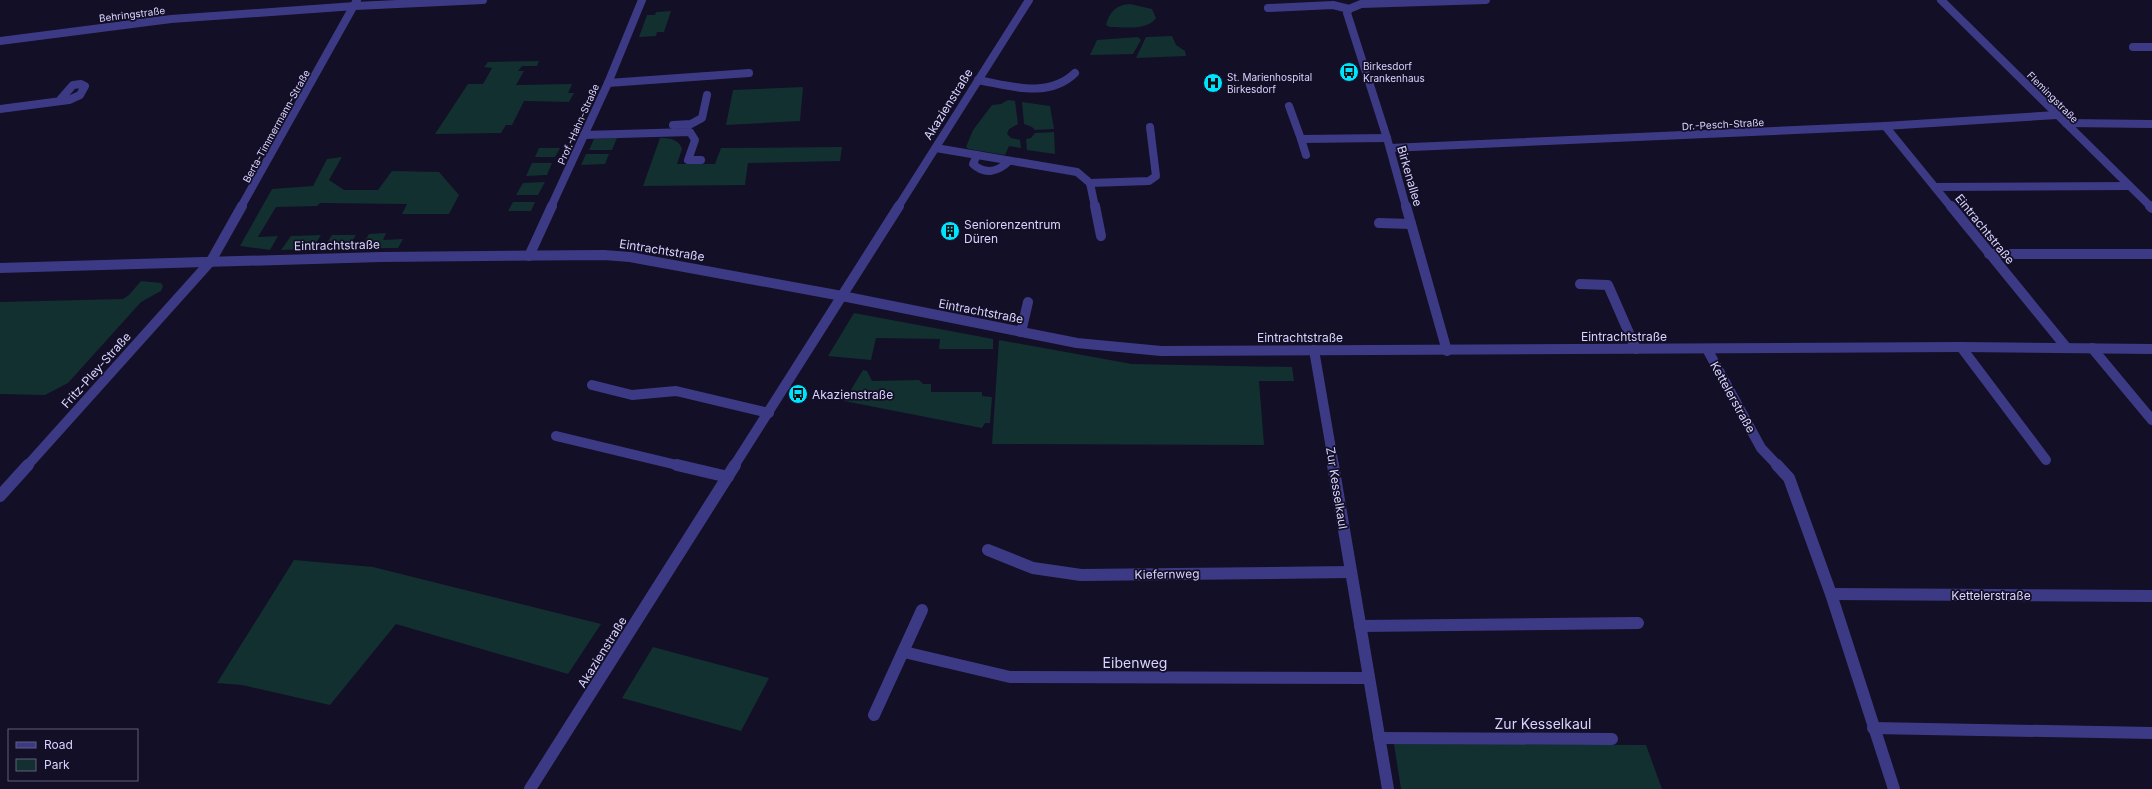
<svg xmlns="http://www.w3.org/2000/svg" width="2152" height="789" font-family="Inter,sans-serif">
<rect width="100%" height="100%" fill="#130f26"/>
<!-- green -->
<g fill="#12302f">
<path d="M1130,4L1152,9L1156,18C1147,31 1124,27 1110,27L1106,25C1110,11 1116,5 1130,4Z"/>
<path d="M671,11L664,32H657L656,36L639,37L647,15H655L656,12Z"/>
<path d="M1172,36L1176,45L1185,51L1186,56L1136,58L1146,37Z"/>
<path d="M1138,37L1141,40L1133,54L1090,55L1097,40Z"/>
<path d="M539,61L537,66H522L518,71H524L516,85L572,84L568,93H574L569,102L524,101L512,125H506L501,133L435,134L468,84H483L492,68L484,67L488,62Z"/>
<path d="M803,87L800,121L726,125L733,90Z"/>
<path d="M1008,100L1015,101L1018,124L1009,129L1007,134L1011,138L1020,140L1021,148L1009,146L1005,155L969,149L966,147L973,130L992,105L1001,104Z"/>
<path d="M1022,102L1050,106L1054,129L1035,130L1032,127L1024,124Z"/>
<path d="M1054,132L1055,154L1027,150L1026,139L1031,138L1035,133Z"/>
<path d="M617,138L612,150H589L594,139Z"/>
<path d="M660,138C669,138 679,139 682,149L677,164H715L721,148L842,147L840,161L748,163L745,185L643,186Z"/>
<path d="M539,148H560L555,157H535Z"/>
<path d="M586,154H609L605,164L581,165Z"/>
<path d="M342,157L329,180L344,190H378L392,171L439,172L459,195L449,214H402L407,204L320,203L317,206L276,207L258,237L278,236L270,250L240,246L272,189L313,186L327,159Z"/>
<path d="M532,163H552L547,175L526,176Z"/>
<path d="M545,182L538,195H516L523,183Z"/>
<path d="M513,202H535L531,211H508Z"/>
<path d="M386,233L383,240L403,239L398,248H360L369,234Z"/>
<path d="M321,235L312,249L281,250L291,236Z"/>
<path d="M332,235H356L347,249H323Z"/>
<path d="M141,281L161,283L163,286L161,291L141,302L68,383L45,395L0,394V302L123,299L129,295Z"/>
<path d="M854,313L993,339V349H939L940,339L876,338L871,360L828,356Z"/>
<path d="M999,340L1132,364L1292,367L1294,381H1259L1264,445L992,444Z"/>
<path d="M863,370L867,371L872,381L919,380L923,384H931V392H982V396L992,397L990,423H985L982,428L844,401Z"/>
<path d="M294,560L373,567L601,624L568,674L396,624L330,705L242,685L217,683Z"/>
<path d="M653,647L769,678L741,731L622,698Z"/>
<path d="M1394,744L1646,745L1662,789H1401Z"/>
</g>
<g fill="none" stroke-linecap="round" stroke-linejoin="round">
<!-- service-far2 -->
<g stroke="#3d3a85" stroke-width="8">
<path d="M1268,8L1333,5L1349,9"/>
<path d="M978,80C1011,86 1048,99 1075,73"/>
<path d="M608,83L749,73"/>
<path d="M1289,106L1301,139L1387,138"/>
<path d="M673,125L691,124L702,118L707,95"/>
<path d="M584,135L690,132L695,140L688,160H701"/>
<path d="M1301,139L1306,155"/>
<path d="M936,148L1077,172L1090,183L1095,207"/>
<path d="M977,155L973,164C985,175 998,172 1009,161"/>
<path d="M1090,183L1149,181L1156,176L1150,127"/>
</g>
<!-- service-far1 -->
<g stroke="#3d3a85" stroke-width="10">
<path d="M1095,206L1101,236"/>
<path d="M1379,223L1411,224"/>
<path d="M1580,284L1608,285L1636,349"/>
<path d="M1021,332L1028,302"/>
<path d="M592,385L632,395L676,391L769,413"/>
<path d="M556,436L681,466"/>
</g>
<!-- service -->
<path stroke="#3d3a85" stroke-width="12" d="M677,465L728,477"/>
<!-- minor-far2 -->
<g stroke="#3d3a85" stroke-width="8">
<path d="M1941,0L2151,207"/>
<path d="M0,41L171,19L355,6L483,0"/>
<path d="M2133,47H2152"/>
<path d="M0,109L69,100L80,95L85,86L81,84L73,85L59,101"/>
<path d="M2066,123L2152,124"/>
<path d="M1885,126L1951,207"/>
<path d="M1390,148L1885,126L2057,115"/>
<path d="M1935,187L2129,186"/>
<path d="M241,207L357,0"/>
<path d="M551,207L608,83L642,0"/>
<path d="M898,207L1029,0"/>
<path d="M1406,207L1387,138L1347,13L1349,9L1361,4L1486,0"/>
</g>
<!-- minor-far1 -->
<g stroke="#3d3a85" stroke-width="10">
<path d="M1406,206L1447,351"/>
<path d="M1951,206L2066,347"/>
<path d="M2150,206L2152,208"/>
<path d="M1989,254H2152"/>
<path d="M529,256L552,206"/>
<path d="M0,268L381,257L604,255L630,257L842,296L1077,343L1161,351L1961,347L2152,349"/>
<path d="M1961,347L2046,460"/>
<path d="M2092,348L2152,420"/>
<path d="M1707,349L1761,448L1778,466"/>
<path d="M1314,350L1334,466"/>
<path d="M27,466L211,261L242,206"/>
<path d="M734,466L899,206"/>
</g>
<!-- minor -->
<g stroke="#3d3a85" stroke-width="12">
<path d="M1333,465L1388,789"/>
<path d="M1777,465L1789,478L1831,594L1894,789"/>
<path d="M0,496L28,465"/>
<path d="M988,550L1033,568L1081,575L1351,572"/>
<path d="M1831,594L2152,596"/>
<path d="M1360,626L1638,623"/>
<path d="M904,652L1010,677L1369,678"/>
<path d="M874,715L922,610"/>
<path d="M1873,728L2152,733"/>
<path d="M1379,738L1612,739"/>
<path d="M530,789L735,465"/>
</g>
</g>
<!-- icons -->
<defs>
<g id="bus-disc" transform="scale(1)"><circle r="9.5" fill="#00e5ff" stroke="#130f26"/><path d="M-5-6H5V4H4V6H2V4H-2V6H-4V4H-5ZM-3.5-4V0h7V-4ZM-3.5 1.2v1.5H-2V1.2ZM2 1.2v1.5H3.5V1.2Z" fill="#111"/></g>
<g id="hospital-disc" transform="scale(1)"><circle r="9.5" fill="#00e5ff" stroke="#130f26"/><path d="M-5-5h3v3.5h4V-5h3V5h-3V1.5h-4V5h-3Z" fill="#111"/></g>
<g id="building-disc" transform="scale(1)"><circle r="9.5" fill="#00e5ff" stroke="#130f26"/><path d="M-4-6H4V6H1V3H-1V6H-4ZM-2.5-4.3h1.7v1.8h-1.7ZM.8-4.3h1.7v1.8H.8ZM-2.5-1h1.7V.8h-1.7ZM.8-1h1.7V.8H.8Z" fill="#111"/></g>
</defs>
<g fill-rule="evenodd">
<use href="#bus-disc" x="1349" y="72"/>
<use href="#hospital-disc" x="1213" y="83"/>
<use href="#building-disc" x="950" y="231"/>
<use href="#bus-disc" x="798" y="394"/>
</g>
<g text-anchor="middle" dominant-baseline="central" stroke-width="3.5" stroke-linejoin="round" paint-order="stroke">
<!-- far-street labels -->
<g font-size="10" fill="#d9d4ff" stroke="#130f26">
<text transform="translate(132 14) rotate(-7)">Behringstraße</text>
<text transform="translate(2053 97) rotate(45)">Flemingstraße</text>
<text transform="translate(578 124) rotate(-66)">Prof.-Hahn-Straße</text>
<text transform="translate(1723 124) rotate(-3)">Dr.-Pesch-Straße</text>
<text transform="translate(276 126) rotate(-61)">Berta-Timmermann-Straße</text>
</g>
<!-- far-poi labels -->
<g font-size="10" fill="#d9d4ff" stroke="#130f26" text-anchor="start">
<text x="1363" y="66">Birkesdorf<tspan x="1363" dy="12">Krankenhaus</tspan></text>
<text x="1227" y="77">St. Marienhospital<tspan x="1227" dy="12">Birkesdorf</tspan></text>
</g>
<!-- street labels -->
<g font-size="12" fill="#d9d4ff" stroke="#130f26">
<text transform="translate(948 104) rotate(-58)">Akazienstraße</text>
<text transform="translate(1410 176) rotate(74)">Birkenallee</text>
<text transform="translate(1985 229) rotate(51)">Eintrachtstraße</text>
<text transform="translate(337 245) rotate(-1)">Eintrachtstraße</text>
<text transform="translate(662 250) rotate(9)">Eintrachtstraße</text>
<text transform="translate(981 311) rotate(11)">Eintrachtstraße</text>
<text x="1624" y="336">Eintrachtstraße</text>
<text x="1300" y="337">Eintrachtstraße</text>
<text transform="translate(96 370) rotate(-48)">Fritz-Pley-Straße</text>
<text transform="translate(1733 397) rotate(61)">Kettelerstraße</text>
<text transform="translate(1337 488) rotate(81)">Zur Kesselkaul</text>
<text transform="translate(1167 574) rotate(-1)">Kiefernweg</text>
<text x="1991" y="595">Kettelerstraße</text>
<text transform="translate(602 652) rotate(-58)">Akazienstraße</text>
</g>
<!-- poi labels -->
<g font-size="12" fill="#d9d4ff" stroke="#130f26" text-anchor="start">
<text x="964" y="224">Seniorenzentrum<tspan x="964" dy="14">Düren</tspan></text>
<text x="812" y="394">Akazienstraße</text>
</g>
<!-- near-street labels -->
<g font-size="14" fill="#d9d4ff" stroke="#130f26">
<text x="1135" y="662">Eibenweg</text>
<text x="1543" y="723">Zur Kesselkaul</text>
</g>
</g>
<!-- legend -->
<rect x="8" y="729" width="130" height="52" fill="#130f26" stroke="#625e7d"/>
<rect x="16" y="742" width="20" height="6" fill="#3d3a85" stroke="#625e7d"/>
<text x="44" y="749" font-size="12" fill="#d9d4ff">Road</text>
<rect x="16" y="759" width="20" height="12" fill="#12302f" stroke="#625e7d"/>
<text x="44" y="769" font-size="12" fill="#d9d4ff">Park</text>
</svg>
